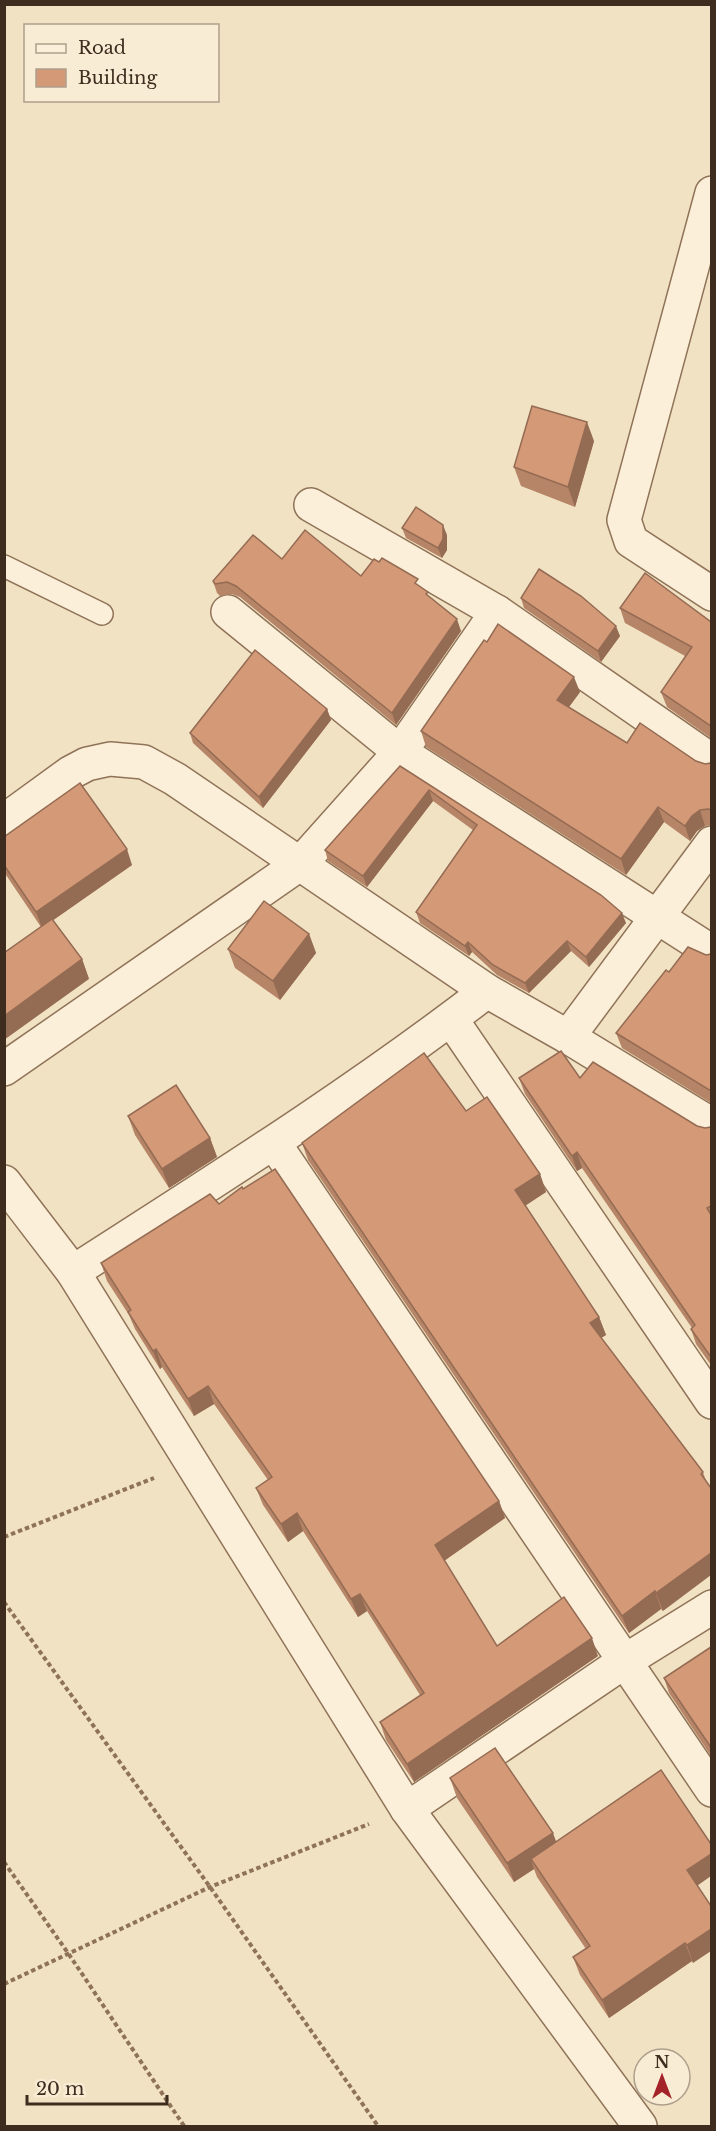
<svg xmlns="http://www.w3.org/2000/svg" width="716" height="2131" font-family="'Libre Baskerville',serif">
<rect width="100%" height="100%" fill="#f2e2c4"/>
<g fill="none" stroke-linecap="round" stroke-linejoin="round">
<!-- lane casing -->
<g stroke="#8f7358" stroke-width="24">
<path id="lane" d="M4,566L102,614"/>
</g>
<!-- street casing -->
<g stroke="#8f7358" stroke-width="36">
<g id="street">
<path d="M712,193L624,520L631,541L712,594"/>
<path d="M311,505L497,612L712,761"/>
<path d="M228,612L400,752L712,952"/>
<path d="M4,821L70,773L87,764L110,759L144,762L175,779L487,991L568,1037L712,1125"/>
<path d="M451,1019L712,1402"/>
<path d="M568,1037L712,843"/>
<path d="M4,1069L301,863L400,752L497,612"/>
<path d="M274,1143L712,1790"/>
<path d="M4,1182L73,1272L407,1809L640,2126"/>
<path d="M73,1272C213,1182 355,1093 487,991"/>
<path d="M407,1809L625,1661L712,1607"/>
</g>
</g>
<!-- path -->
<g stroke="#8f7358" stroke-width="4" stroke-dasharray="4.5 3" stroke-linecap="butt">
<path d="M4,1537L154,1478"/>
<path d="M4,1602L210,1887L378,2126"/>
<path d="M4,1862L68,1953L184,2126"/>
<path d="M4,1984L210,1887L369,1824"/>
</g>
<!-- lane -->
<use href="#lane" stroke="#fcefd9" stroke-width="21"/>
<!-- street -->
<use href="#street" stroke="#fcefd9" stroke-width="33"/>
</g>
<!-- wall -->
<g fill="#b68466">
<path d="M594,441L575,507L521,486L514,467Z"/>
<path d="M402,528L447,535V550L442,558L406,538Z"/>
<path d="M282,559L361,576L379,562L420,587L461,631L396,725L240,597L232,594L220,596L217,593L213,581Z"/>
<path d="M521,598L620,636L601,662L524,608Z"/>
<path d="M620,608L711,622V738L667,707L661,692L685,656L625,623Z"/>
<path d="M487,642L580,692L569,707L627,743L705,764L711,763V825L705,826L697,831L690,841L664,822L626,875L426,747L421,731Z"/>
<path d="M327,709L331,720L263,808L193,743L190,733Z"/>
<path d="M400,766L626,923L589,967L571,951L529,993L497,975L472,952L469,956L420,923L416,912L473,830L433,801L367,887L328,861L325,850Z"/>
<path d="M4,837L132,865L53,920L82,959L89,979L41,927L4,872Z"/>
<path d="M309,934L316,953L280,1000L235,968L228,949Z"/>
<path d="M711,954V1103L622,1048L616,1033L669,972L706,955Z"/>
<path d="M519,1078H580L697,1126L705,1128L711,1127V1365L696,1344L691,1329L692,1328L582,1168L577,1171L525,1094Z"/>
<path d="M466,1111L540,1174L546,1192L525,1205L599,1317L606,1335L601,1338L703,1472L706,1481L663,1611L661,1609L629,1633L308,1160L302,1143Z"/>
<path d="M128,1116L210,1138L217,1157L169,1188L135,1135Z"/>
<path d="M101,1263L499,1501L505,1518L444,1561L497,1646L598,1656L414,1782L386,1740L380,1722L420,1695L367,1611L358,1617L303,1531L288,1542L263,1505L256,1488L268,1480L214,1404L194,1416L162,1367L160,1369L135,1329L129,1315L107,1281Z"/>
<path d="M711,1647V1756L669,1693L664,1678Z"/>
<path d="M450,1778L556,1842L698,1886L693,1963L692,1961L609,2018L580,1975L573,1957L586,1949L537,1877L534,1869L514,1882L457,1798Z"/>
</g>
<!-- shaded-wall -->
<g fill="#946b53">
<path d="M587,422L594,441L575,507L568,487Z"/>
<path d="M443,525L447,535V550L442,558L438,548Z"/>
<path d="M457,619L461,631L396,725L392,713Z"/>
<path d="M616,626L620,636L601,662L598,651Z"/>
<path d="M574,677L580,692L563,715L557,700Z"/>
<path d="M327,709L331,720L263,808L259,797Z"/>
<path d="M429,790L433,801L367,887L363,876Z"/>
<path d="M658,807L664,822L626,875L621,859Z"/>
<path d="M700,810L705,826L697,831L690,841L685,826L692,816Z"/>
<path d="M127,849L132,865L42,928L36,912Z"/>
<path d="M622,913L626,923L589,967L586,957Z"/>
<path d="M309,934L316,953L280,1000L273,981Z"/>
<path d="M567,941L571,951L529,993L525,983Z"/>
<path d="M468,942L472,952L469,956L465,946Z"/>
<path d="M82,959L89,979L4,1040V1016Z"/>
<path d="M210,1138L217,1157L169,1188L162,1169Z"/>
<path d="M577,1152L582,1168L577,1171L572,1156Z"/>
<path d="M540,1174L546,1192L522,1208L515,1190Z"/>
<path d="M599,1317L606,1335L596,1341L590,1323Z"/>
<path d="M156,1349L162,1367L160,1369L153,1351Z"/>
<path d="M208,1386L214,1404L194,1416L188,1399Z"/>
<path d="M499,1501L505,1518L441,1563L435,1545Z"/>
<path d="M297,1513L303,1531L288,1542L281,1524Z"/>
<path d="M711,1553V1575L663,1611L656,1593Z"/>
<path d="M655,1591L661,1609L629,1633L622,1616Z"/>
<path d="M360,1594L367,1611L358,1617L351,1599Z"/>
<path d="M592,1638L598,1656L414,1782L407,1764Z"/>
<path d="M553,1833L560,1852L531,1859L534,1869L514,1882L507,1863Z"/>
<path d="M711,1854V1876L694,1888L687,1870Z"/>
<path d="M711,1929V1951L693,1963L687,1945Z"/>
<path d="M685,1943L692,1961L609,2018L602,2000Z"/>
</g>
<!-- building -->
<g fill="#d49977" stroke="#946b53" stroke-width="1.5">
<path d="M532,406L587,422L568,487L514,467Z"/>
<path d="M416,507L443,525V539L438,548L402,528Z"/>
<path d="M305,530L361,576L374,559L379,562L382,558L418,579L415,583L428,592L426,594L457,619L392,713L236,586L227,582L215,584L213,581L253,535L282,559Z"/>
<path d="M539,569L581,596L616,626L598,651L521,598Z"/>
<path d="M645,573L711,622V726L661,692L692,647L620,608Z"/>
<path d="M498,624L574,677L557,700L627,743L640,723L696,761L705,764L711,763V810L708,809L700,810L692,816L685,826L658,807L621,859L421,731L484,640L487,642Z"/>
<path d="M255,650L327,709L259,797L190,733Z"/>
<path d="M400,766L601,895L622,913L586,957L567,941L525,983L493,965L468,942L465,946L416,912L477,825L429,790L363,876L325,850Z"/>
<path d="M80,783L127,849L36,912L4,865V837Z"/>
<path d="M264,901L309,934L273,981L228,949Z"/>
<path d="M52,919L82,959L4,1016V953Z"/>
<path d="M688,947L706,955L711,954V1091L616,1033L666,970L669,972Z"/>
<path d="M561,1051L580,1078L593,1062L697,1126L705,1128L711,1127V1206L707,1208L711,1215V1357L691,1329L695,1325L577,1152L572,1156L519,1078Z"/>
<path d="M424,1053L466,1111L487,1097L540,1174L515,1190L599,1317L590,1323L703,1472L701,1474L711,1488V1553L656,1593L655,1591L622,1616L302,1143Z"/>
<path d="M176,1085L210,1138L162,1169L128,1116Z"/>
<path d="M275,1169L499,1501L435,1545L497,1646L564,1597L592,1638L407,1764L380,1722L424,1693L360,1594L351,1599L297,1513L281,1524L256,1488L272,1477L208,1386L188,1399L156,1349L153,1351L128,1312L131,1310L101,1263L210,1194L219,1204L242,1187L243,1189Z"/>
<path d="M711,1647V1745L710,1746L664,1678Z"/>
<path d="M495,1748L553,1833L507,1863L450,1778Z"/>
<path d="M661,1770L711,1844V1854L687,1870L711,1906V1929L687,1945L685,1943L602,2000L573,1957L590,1946L531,1859Z"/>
</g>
<!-- border -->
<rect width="716" height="2131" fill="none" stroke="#3e2c1e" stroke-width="12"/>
<!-- legend -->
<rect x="24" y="24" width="195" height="78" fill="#f9ecd5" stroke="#ae9f8c" stroke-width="1.5"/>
<rect x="36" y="44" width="30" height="9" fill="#fcefd9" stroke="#ae9f8c" stroke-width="1.5"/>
<text x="78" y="54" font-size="18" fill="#3e2c1e">Road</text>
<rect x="36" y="69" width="30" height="18" fill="#d49977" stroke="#ae9f8c" stroke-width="1.5"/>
<text x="78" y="84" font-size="18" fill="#3e2c1e">Building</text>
<!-- north arrow -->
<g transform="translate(662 2077)"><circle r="28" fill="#f9ecd5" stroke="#ae9f8c" stroke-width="1.5"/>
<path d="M0-4.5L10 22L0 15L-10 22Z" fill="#a4232a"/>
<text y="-9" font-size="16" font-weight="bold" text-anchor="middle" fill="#3e2c1e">N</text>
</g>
<!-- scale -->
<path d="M27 2095v9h140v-9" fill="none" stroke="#3e2c1e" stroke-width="3"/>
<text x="36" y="2095" font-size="18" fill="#3e2c1e" stroke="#f9ecd5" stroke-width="4.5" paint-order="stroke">20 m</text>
</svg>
